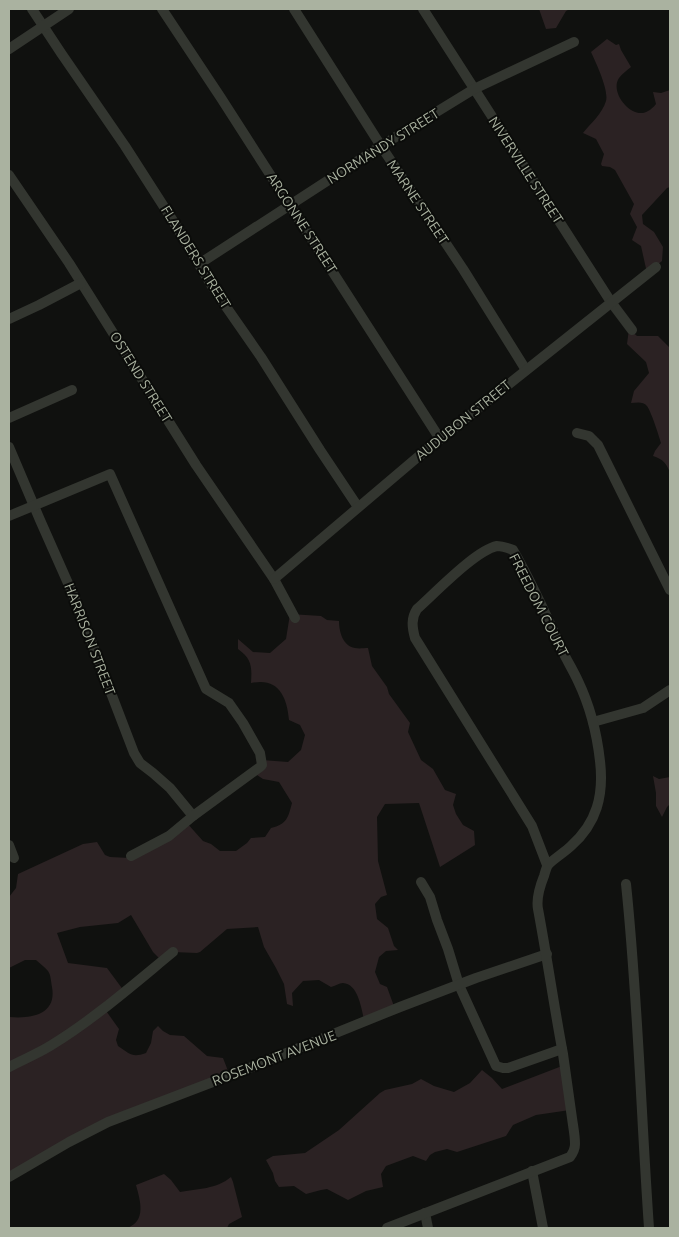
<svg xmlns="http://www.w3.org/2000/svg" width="679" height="1237" font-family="Ubuntu,sans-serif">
<rect width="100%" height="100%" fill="#10110f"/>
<!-- green -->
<g fill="#2b2223">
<path d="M539,9H570L566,11L556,28L546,29Z"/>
<path d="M607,39L616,45L619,44L621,50L631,67C627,70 622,74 619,78C610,91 628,115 643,113C648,112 653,108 656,104L653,92L661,93L670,90V187L667,188L642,215L643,224L654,232L663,247L662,261L647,273L641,246L632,240L637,227L630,214L634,204L615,170L610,167L602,166L601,164L604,154L596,139L583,133C591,123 602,114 606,101C609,90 596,63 591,52Z"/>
<path d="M629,329L637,336H658L670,348V473C667,464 663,459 653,456L655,451L661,443C659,436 651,411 647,406C643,401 636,403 631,403L634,391L649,373L646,362L627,344Z"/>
<path d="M290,614L321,616L327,620L339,621C339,632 343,646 355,648C359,649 364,648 368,648L372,666L387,687L389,694L410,723L408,732L421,760L433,769L445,790L456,794L453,805L456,814L463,825L474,831L475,845L440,867L419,803L385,804L377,817L378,861L387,895L381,897L375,904L377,919L388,928L394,946L398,950L386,951L379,957L375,972L380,984L387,987L395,1009L364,1019C361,1007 358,984 343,983C339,983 335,986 331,987L319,980L303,981L292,993L293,1006L287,1004L284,984L276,968L264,947L258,927L227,929L200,952L197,953L173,952L162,961L153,952L131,915L118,923L80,927L57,933L68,963L107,968L124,991L104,1008L119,1029L116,1040L118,1046C130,1054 132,1058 146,1053L151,1043L153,1031L158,1026L163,1031L170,1035L184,1036L207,1056L223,1058L230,1076L106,1123L9,1177V1017C31,1019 57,1015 52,987C51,982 51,975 48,971C45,967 40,964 36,960H25L9,968V897L16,888L18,874L83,844L97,842L105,855L110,857L130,858L186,822L203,841L211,844L220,851H236L247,843L251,838L265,837L271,828C287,824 288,818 292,803L279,782L263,779L254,773L262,760L288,762L301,750L305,735L300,725L289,720C287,696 278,677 251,683C252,667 252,659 238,649V639L253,652L270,653L286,639Z"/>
<path d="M653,776L659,779L670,777V804L667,807L662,817L656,806V793Z"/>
<path d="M562,1066L570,1110L536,1115L513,1125L506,1136L457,1152L447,1149L435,1152L430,1155L426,1161L413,1156L386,1166L381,1174L383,1187L366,1191L348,1200L327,1189L321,1190L306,1194L294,1186L279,1187L275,1181L273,1173L266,1160L273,1156L305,1153L339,1130L380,1093L385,1090L412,1084L421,1079L434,1086L454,1092L470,1083L482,1070L492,1078L502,1089Z"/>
<path d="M164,1174L171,1180L180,1192C197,1189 217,1189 231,1177L233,1182L242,1217L229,1224L227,1228H127C147,1221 140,1200 136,1185Z"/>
</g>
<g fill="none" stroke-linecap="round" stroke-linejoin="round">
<!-- minor -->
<g stroke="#333630" stroke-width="10">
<path d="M32,9L61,53L125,146L175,224L213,288L261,357L320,450L358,507"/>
<path d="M162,9L221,98L440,439"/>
<path d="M294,9L381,146L463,269L526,370"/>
<path d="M423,9L611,302L632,330"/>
<path d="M9,49L69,9"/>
<path d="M9,175L69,263L196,465L274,579L295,618"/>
<path d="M199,264L381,146L474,89L574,42"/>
<path d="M9,319L39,305L81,283"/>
<path d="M9,418L72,390"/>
<path d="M577,433L589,436L598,445L670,590"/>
<path d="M9,447L40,520L75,599L134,753L140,763L153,773L170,788L193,816"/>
<path d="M9,516L110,474L206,689L229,703L243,723L260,753L262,765L260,767L193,816L169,836L131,856"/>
<path d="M274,579L426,450L656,267"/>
<path d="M593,722L643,708L670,690"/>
<path d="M9,845L14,858"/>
<path d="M421,882L430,897L437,920L448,949L459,985L496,1066L503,1068H508L562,1049"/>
<path d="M626,884C638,999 641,1114 649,1228"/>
<path d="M9,1067C22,1060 37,1054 50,1046C93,1020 134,984 173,952"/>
<path d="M532,1171L543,1228"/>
<path d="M9,1177L69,1142L108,1122L252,1067L400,1007L476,978L547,954"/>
<path d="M425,1213L428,1228"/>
<path d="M387,1228L570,1157C573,1153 575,1149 575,1144C575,1135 573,1126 572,1118C569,1096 566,1075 563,1054C554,1006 547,957 538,909C536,898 540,886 544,876C545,873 546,868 548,865C551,861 566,851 571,846C597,823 604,795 600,761C597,734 590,706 578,681C573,670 566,659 561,648C546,614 531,581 513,550C508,548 503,546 497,546C476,550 435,593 417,609C411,618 412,627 415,638L532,826L547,865"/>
</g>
</g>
<g text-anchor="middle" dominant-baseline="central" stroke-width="4" stroke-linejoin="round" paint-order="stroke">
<!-- street labels -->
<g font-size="14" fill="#aab2a0" stroke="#0b0c0a">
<text transform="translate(383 146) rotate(-32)">NORMANDY STREET</text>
<text transform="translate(526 170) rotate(57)">NIVERVILLE STREET</text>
<text transform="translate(418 202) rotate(56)">MARNE STREET</text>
<text transform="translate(302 223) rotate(57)">ARGONNE STREET</text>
<text transform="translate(196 257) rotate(58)">FLANDERS STREET</text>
<text transform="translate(141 377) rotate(58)">OSTEND STREET</text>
<text transform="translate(463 420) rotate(-39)">AUDUBON STREET</text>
<text transform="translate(539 605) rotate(63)">FREEDOM COURT</text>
<text transform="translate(90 639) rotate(69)">HARRISON STREET</text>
<text transform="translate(274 1058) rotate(-21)">ROSEMONT AVENUE</text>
</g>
</g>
<!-- border -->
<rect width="679" height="1237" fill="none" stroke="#aab2a0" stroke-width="20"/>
</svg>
